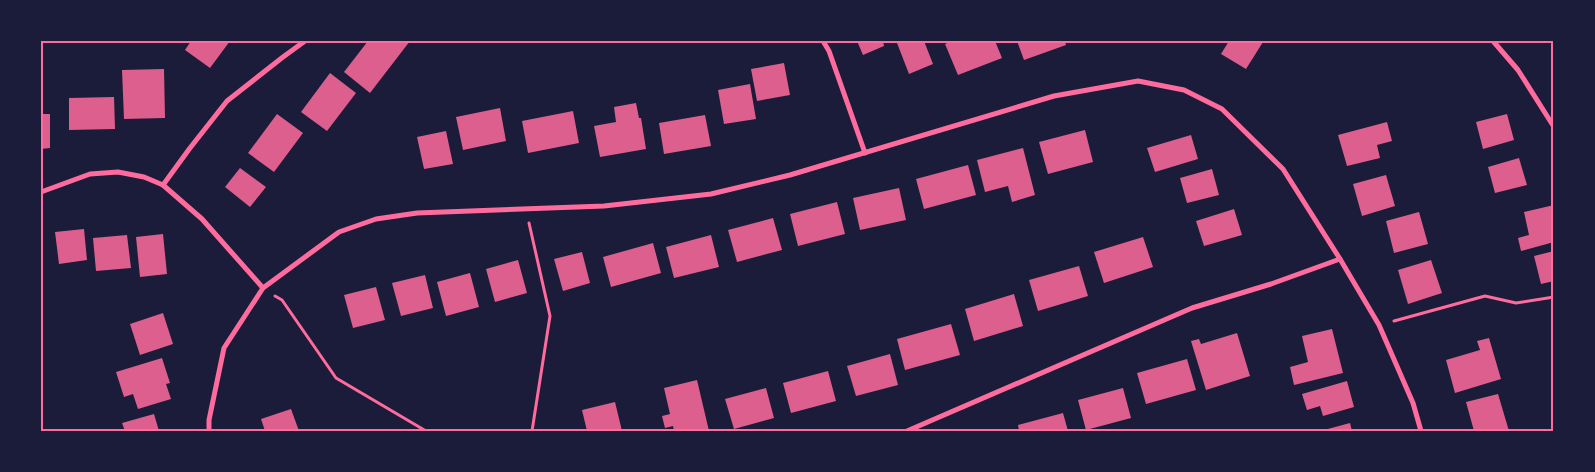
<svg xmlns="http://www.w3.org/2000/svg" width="1595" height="472" font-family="'Fira Sans',sans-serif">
<rect width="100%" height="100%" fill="#1b1b3a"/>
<!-- building -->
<g fill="#dd5f8e">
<path d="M191,41H230L210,68L185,50Z"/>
<path d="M368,41H410L370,93L344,72Z"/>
<path d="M857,41H883L884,46L863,55Z"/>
<path d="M902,41H924L933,64L909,74L897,43Z"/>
<path d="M952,41H995L1002,58L958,75L945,44Z"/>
<path d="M1017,41H1065L1066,45L1024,60Z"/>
<path d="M1229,41H1261L1263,42L1246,69L1221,54Z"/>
<path d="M784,63L790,95L757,101L751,69Z"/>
<path d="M164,69L165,118L124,119L122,70Z"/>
<path d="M330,73L356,93L327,131L301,112Z"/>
<path d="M750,84L756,119L724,124L718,90Z"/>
<path d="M114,97L115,129L69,130V98Z"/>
<path d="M636,103L639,118H641L646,149L600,157L594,126L616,122L614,107Z"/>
<path d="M500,108L506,141L463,150L456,117Z"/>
<path d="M573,111L579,143L528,153L522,121Z"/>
<path d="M41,114H50V148L41,149Z"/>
<path d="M277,114L303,133L274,172L248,153Z"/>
<path d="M1507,114L1514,140L1483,149L1476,122Z"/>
<path d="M705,115L711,146L664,154L659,123Z"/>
<path d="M1387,122L1392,141L1377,145L1380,158L1347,166L1338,135Z"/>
<path d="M1085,130L1093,162L1048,174L1039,142Z"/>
<path d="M446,131L453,164L424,169L417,137Z"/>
<path d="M1191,135L1198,159L1155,172L1147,148Z"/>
<path d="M1023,148L1035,195L1012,202L1008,186L985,192L977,160Z"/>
<path d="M1519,158L1527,185L1495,193L1488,167Z"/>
<path d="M968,165L976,195L924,209L916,179Z"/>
<path d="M240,168L266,187L250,207L225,187Z"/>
<path d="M1212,169L1219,195L1187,203L1180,178Z"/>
<path d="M1386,175L1395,206L1362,216L1353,184Z"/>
<path d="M899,188L906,220L860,230L853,198Z"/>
<path d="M837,202L845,234L798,246L790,214Z"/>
<path d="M1554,205V242L1521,251L1518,238L1529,235L1524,212Z"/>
<path d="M1234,209L1242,235L1204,246L1196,221Z"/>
<path d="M1419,212L1428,244L1394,253L1386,221Z"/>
<path d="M773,218L782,250L737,262L728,230Z"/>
<path d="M84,229L87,260L59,264L55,232Z"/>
<path d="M163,234L167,274L140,277L136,237Z"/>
<path d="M127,235L131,268L96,271L93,238Z"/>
<path d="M711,235L719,267L674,278L666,247Z"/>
<path d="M1143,237L1153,267L1104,283L1094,252Z"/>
<path d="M653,243L661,273L611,287L603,257Z"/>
<path d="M1554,251V281L1541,284L1534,256Z"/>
<path d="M582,252L590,283L563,291L554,259Z"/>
<path d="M518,260L527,293L495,302L486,269Z"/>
<path d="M1431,260L1442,293L1408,304L1398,270Z"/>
<path d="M1079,266L1088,296L1038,311L1029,280Z"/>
<path d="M470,273L479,307L446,316L437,282Z"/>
<path d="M425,275L433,308L401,316L392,283Z"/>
<path d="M376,287L385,320L353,328L344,295Z"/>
<path d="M1014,294L1023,326L974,341L965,309Z"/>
<path d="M163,313L173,344L140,355L130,324Z"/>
<path d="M951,324L960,355L905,370L897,339Z"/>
<path d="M1332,329L1343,373L1294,385L1290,367L1308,362L1302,336Z"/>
<path d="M1237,333L1250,376L1206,390L1191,341L1199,339L1201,344Z"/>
<path d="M1489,338L1501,379L1455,393L1446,360L1480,350L1477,341Z"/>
<path d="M890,354L898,385L856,396L847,366Z"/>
<path d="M162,358L170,383L166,384L171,399L138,409L133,394L124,397L116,372Z"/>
<path d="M1187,359L1196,390L1146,404L1137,373Z"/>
<path d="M828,371L836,401L791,413L783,383Z"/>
<path d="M697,380L709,431H674L673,426L665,428L662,416L670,414L664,388Z"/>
<path d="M1347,381L1354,407L1323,416L1320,406L1307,410L1302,394Z"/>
<path d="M766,388L774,418L734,429L725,399Z"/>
<path d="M1123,388L1131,418L1086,430L1078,400Z"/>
<path d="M1498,394L1509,431H1474L1466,402Z"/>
<path d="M615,402L622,431H587L582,410Z"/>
<path d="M291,409L299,431H265L261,419Z"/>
<path d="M1063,413L1068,431H1019L1018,425Z"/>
<path d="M154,414L159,431H125L122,423Z"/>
<path d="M1350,423L1352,431H1324V430Z"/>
</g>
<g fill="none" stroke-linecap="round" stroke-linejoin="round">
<!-- path -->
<g stroke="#ff6b9d" stroke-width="3">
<path d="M529,223L550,316L532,431"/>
<path d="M275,296L282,300L336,378L426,431"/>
<path d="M1394,321L1485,296L1516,303L1554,297"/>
</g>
<!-- minor -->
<g stroke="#ff6b9d" stroke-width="5">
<path d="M823,41L829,51L865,153"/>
<path d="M1493,41L1518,70L1554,127"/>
<path d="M163,185L190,148L227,101L283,57L305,41"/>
<path d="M41,192L90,174L118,172L144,177L163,185L202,219L263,288"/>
<path d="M209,431V420L224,348L263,288L339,232L376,219L417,213L604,206L711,194L790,175L1054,96L1138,81L1184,90L1222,109L1283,169L1340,259L1379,325L1413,403L1421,431"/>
<path d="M907,431L1192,308L1271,284L1340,259"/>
</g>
</g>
<!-- border -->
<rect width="1595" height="472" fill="none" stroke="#1b1b3a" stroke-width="85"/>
<rect x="42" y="42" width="1510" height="388" fill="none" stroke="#ff6b9d" stroke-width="2"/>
</svg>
